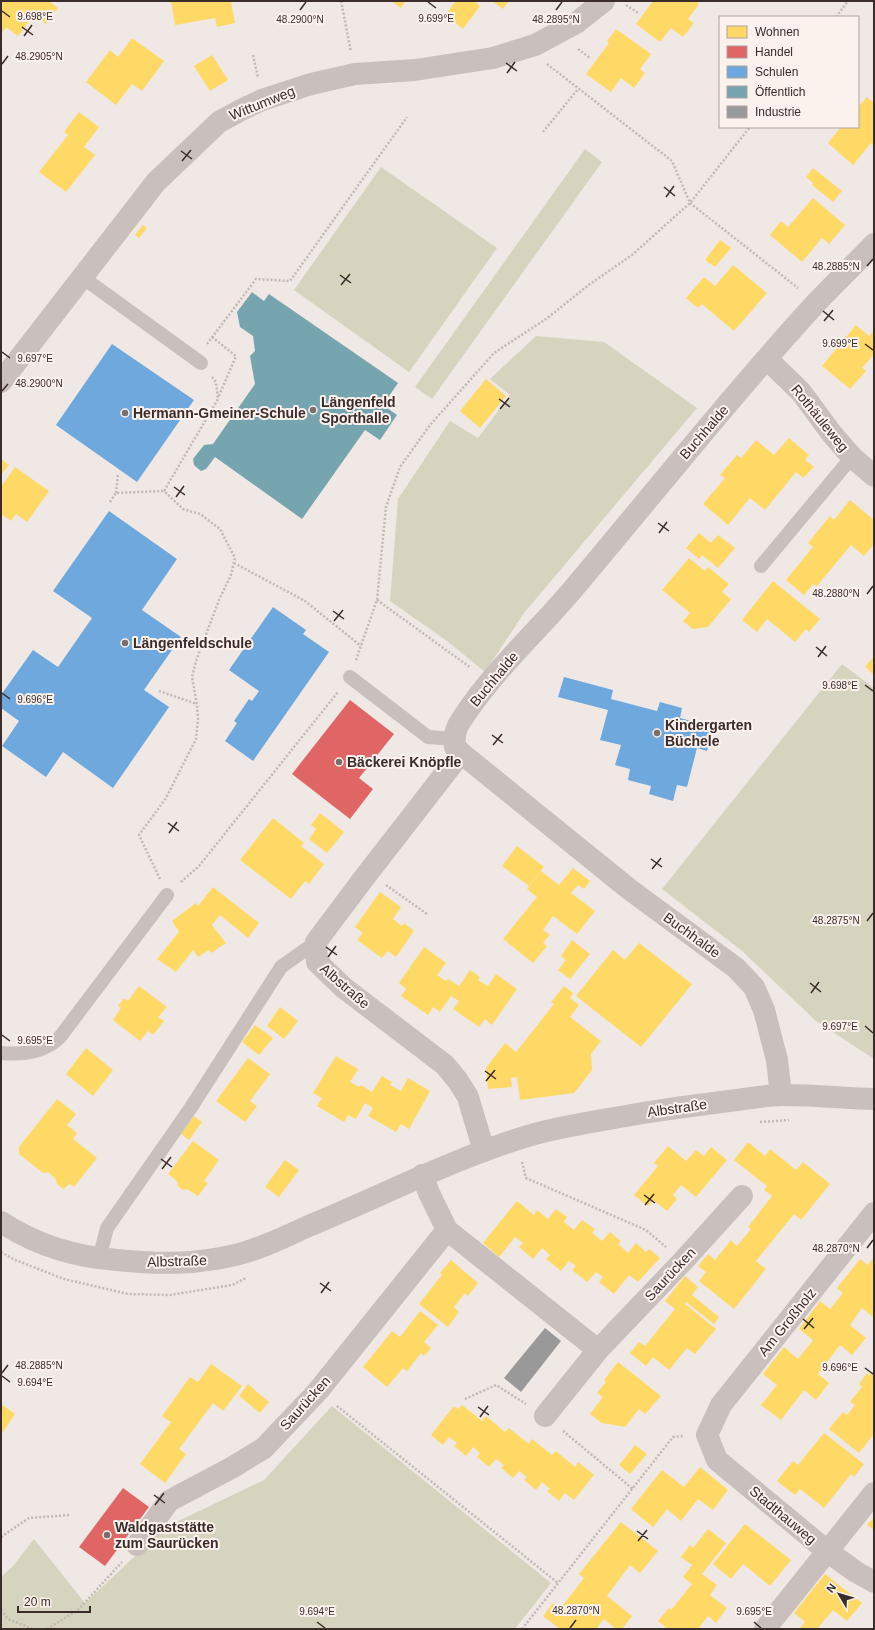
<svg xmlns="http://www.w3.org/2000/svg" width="875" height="1630" font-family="Helvetica,sans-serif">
<rect width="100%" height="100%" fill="#f0e8e4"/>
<!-- green -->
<g fill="#d6d4be">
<path d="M585,149L602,162L432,399L415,387Z"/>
<path d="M381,167L497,248L409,372L294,290Z"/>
<path d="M536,336L604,342L697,408L524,613L485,672L447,641L390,601L398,499L450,421L478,438L510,395L490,379Z"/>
<path d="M842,664L874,688V1059L816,1021L741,950L662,889Z"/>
<path d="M332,1406L551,1583L515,1629H1V1577L13,1566L34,1539L85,1603L166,1527L264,1480Z"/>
</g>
<!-- homes -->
<g fill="#ffd966">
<path d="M1,1H49L58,8L46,24L34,15L18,36L6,27L1,34Z"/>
<path d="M171,1H231L235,23L217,27L215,18L175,25Z"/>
<path d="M391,1H405L401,8Z"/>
<path d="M456,1H474L480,6L463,29L445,15Z"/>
<path d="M492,1H509L503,9Z"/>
<path d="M653,1H696L699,4L688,19L694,23L683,37L671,28L660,42L636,24Z"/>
<path d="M616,29L651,54L640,69L645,73L634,88L621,78L611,92L586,74L609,43L607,41Z"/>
<path d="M132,38L164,61L142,91L132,84L116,105L86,82L110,50L118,57Z"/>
<path d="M212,55L228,80L210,91L194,66Z"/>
<path d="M867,97L874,103V146L871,143L853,165L828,143L841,127H858V107Z"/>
<path d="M79,112L99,127L84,147L95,155L66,192L39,172L68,135L64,132Z"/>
<path d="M813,168L842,191L833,202L812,185L813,183L806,177Z"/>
<path d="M813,198L845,225L829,244L822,238L802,262L770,235L781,221L788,227Z"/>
<path d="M143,225L147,228L139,238L135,235Z"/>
<path d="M720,240L731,248L715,267L705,260Z"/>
<path d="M733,265L767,293L734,331L702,304L698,308L686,298L704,277L715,286Z"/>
<path d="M856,325L869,336L874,330V354L862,368L866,371L850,389L822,366Z"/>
<path d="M486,379L506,396L480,428L460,411Z"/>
<path d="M789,438L809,455L805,460L814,467L803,478L796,472L765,510L750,498L728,525L703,504L725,478L720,475L737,455L741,458L756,440L774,455Z"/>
<path d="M1,459L9,465L1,475Z"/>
<path d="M15,467L49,491L27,522L16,514L11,521L1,514V487Z"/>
<path d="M850,500L874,520V544L864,556L851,545L817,586L813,584L804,595L786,580L813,547L808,543L830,516L834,520Z"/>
<path d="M699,533L711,543L718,535L735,548L718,568L702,555L699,559L686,548Z"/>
<path d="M689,558L705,571L708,567L729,584L722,592L731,599L708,627L693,629L683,621L690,613L662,590Z"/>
<path d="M773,581L820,619L809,632L806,629L795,642L767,619L757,632L742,620Z"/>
<path d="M874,656V675L865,667Z"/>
<path d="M320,813L344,832L327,853L309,839L316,829L311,825Z"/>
<path d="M273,818L304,843L301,846L324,864L309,884L305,881L291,899L240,860Z"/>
<path d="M517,846L544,867L529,886L502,866Z"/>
<path d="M573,868L590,881L584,889L578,885L571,893L595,911L577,934L553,916L543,930L550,935L543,943L547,946L533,963L503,939L537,897L527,889L541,871L559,885Z"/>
<path d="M213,887L259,923L248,938L220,915L212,925L226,943L211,953L209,950L198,957L193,950L176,972L157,959L179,932L172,921L196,903L198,906Z"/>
<path d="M380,892L401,907L393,919L402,926L404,923L414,931L396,957L388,951L382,958L357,940L363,933L355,927Z"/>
<path d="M572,940L590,954L570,979L558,970L566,960L561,956Z"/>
<path d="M639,943L692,984L641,1047L576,996L613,950L625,960Z"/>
<path d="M424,947L446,963L437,975L446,981L448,979L459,986L470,970L480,977L478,980L488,986L496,974L517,989L492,1025L485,1019L479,1027L453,1009L459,1001L451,996L440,1012L433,1007L428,1015L401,996L406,989L399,983Z"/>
<path d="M139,986L167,1007L158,1017L164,1021L153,1035L148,1031L140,1041L113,1020L121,1008L118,1006L124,998L128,1001Z"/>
<path d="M564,986L573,993L570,998L579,1005L570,1017L601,1041L591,1054L592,1070L574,1093L520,1100L517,1077L511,1078L512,1087L488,1089L486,1068L505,1043L516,1052L554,1004L551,1002Z"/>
<path d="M280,1007L298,1021L284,1039L267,1026Z"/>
<path d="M255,1025L273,1038L259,1055L242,1042Z"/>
<path d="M86,1048L113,1070L93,1096L66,1074Z"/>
<path d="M336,1056L358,1069L350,1082L359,1087L361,1085L372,1092L382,1076L392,1082L390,1085L401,1091L408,1078L430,1091L409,1129L401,1124L396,1132L368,1116L373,1108L365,1103L356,1119L348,1115L344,1122L317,1106L322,1098L313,1093Z"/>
<path d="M248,1058L270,1074L250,1101L257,1106L245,1122L216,1101Z"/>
<path d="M57,1099L76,1114L67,1125L77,1133L73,1139L97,1158L74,1187L70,1184L63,1189L57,1184L55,1178L48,1172L43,1173L19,1154V1147Z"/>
<path d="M194,1116L202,1122L189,1140L181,1134Z"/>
<path d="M193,1141L219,1160L204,1181L208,1183L198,1196L187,1189L183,1190L178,1186L177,1181L168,1174Z"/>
<path d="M748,1142L765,1156L770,1149L796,1170L803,1162L830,1184L801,1220L794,1214L756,1261L766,1269L734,1309L699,1281L706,1272L698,1266L708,1254L715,1260L731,1240L737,1246L751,1229L748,1227L772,1196L764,1190L767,1186L734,1160Z"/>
<path d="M668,1146L686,1161L696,1150L704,1156L711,1147L727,1160L696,1197L681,1185L673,1195L677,1199L667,1211L653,1200L648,1206L634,1195L658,1166L654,1163Z"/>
<path d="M285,1160L299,1170L279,1197L265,1187Z"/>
<path d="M517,1201L534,1215L537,1210L548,1219L556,1209L567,1217L564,1222L574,1230L582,1220L595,1229L592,1233L602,1241L610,1232L621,1241L618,1244L628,1253L636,1243L646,1252L649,1249L660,1258L638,1282L629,1275L614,1294L599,1282L603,1277L596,1272L587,1282L572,1270L576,1266L569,1261L561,1271L546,1259L550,1255L542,1248L533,1259L519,1247L523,1243L515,1237L499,1257L483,1243Z"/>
<path d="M874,1257V1318L862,1308L850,1325L866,1338L852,1355L840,1345L818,1374L829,1383L816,1400L804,1390L781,1420L761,1405L777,1385L763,1374L784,1347L798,1359L813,1340L799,1329L820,1301L830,1309L843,1293L837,1288L860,1259L868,1265Z"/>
<path d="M451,1260L478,1283L468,1296L465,1293L454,1307L459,1312L448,1327L419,1304L442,1275L440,1273Z"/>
<path d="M685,1276L698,1287L692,1295L719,1317L714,1324L686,1302L685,1304L716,1329L695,1354L687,1348L669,1370L653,1357L646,1366L630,1353L639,1342L645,1346L675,1309L665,1301Z"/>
<path d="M420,1311L438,1325L424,1342L431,1348L424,1356L421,1353L407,1371L403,1368L387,1387L363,1367L392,1331L400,1337Z"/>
<path d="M618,1362L661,1396L645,1414L639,1409L625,1427L602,1423L590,1414L603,1397L597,1393L606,1382L604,1380Z"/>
<path d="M211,1364L242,1386L223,1411L213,1403L179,1449L186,1454L165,1483L140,1464L171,1422L162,1416L190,1377L198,1382Z"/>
<path d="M874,1370V1434L859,1453L829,1429L843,1412L847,1415L855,1405L850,1402L862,1387L859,1384L867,1373L869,1376Z"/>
<path d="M248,1384L269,1402L260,1413L239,1396Z"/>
<path d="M1,1404L15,1414L1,1435Z"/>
<path d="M462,1405L482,1421L486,1416L505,1432L509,1428L529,1444L532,1439L552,1455L556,1451L575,1467L578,1462L594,1475L574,1500L565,1493L559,1501L547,1491L550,1489L542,1482L536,1490L524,1480L527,1477L519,1471L513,1478L501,1468L504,1465L496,1459L489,1467L477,1457L480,1453L473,1447L466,1456L454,1446L457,1443L449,1437L443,1445L431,1435L454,1406L458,1409Z"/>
<path d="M824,1433L864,1464L854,1477L851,1474L824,1508L800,1489L795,1495L777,1481L793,1461L798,1465Z"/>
<path d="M635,1445L647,1454L630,1474L619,1465Z"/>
<path d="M700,1467L728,1490L713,1510L698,1499L681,1521L667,1509L653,1527L631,1509L662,1470L684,1487Z"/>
<path d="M874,1517V1530L867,1525Z"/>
<path d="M621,1522L658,1551L640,1573L630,1565L607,1596L632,1616L622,1629H616L604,1619L596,1629H560L543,1616L553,1603L560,1609L584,1578L579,1574Z"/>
<path d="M745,1524L791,1560L770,1586L743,1564L731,1579L713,1564Z"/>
<path d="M708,1529L726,1543L702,1574L717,1585L710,1595L727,1608L716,1623L708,1616L698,1629H668L658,1621L669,1608L671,1610L692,1584L683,1577L692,1565L681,1557L690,1545L693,1548Z"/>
<path d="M825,1574L862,1603L847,1621L833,1610L817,1629H799L805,1622L794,1613Z"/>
</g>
<!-- shops -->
<g fill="#e06666">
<path d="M350,700L394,734L359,778L373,789L350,819L292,774Z"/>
<path d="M123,1488L149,1507L105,1566L79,1547Z"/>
</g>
<!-- schools -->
<g fill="#6fa8dc">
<path d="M112,344L194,400L137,482L56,425Z"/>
<path d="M109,511L177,559L142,610L181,637L144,690L169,707L113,788L63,752L46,777L2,746L19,721L1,708V695L33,650L58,667L92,618L53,591Z"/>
<path d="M273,607L306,630L303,634L329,652L253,761L225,741L237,723L234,721L249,699L252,701L259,691L229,670Z"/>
<path d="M564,677L613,690L611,699L657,711L660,702L682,708L680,718L714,727L707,751L697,748L687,787L677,785L673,801L649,794L651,786L628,780L630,769L615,765L621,745L600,740L608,710L558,697Z"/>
</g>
<!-- public -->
<path fill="#76a5af" d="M252,292L264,301L269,294L398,383L383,405L397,415L380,440L365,430L302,519L215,457L206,469L201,471L194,465L193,459L204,445L213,444L255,384L250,356L255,351L253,336L240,327L237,312Z"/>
<!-- industry -->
<path fill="#999" d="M545,1328L561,1341L521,1392L504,1378Z"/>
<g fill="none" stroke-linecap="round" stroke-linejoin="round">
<!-- path -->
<g stroke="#c2b8b5" stroke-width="2.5" stroke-dasharray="2 2" stroke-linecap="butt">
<path d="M341,1L351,52"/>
<path d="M626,5L638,13"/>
<path d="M836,17L848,1"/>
<path d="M578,49L590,58"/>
<path d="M253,55L258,78"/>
<path d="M547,64L672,161L690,203L798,288"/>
<path d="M543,132L578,89"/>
<path d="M212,337L236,356L218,398"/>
<path d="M207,344L256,279L290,281L407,117"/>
<path d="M116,493L118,474"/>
<path d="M110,502L116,493L164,491"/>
<path d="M234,563L305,601L361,646"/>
<path d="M377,600L471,668"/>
<path d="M356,660L377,600L386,507L400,467L430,425L494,353L546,319L590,284L632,255L690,203L750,127"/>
<path d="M159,691L197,704"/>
<path d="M160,879L139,835L166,798L196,739L198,719L197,705L192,677L196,661L219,600L231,575L235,558L220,529L200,514L183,509L164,491L218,399L216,382L212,377"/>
<path d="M181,882L199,866L338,692"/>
<path d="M386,885L427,914"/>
<path d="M760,1122L789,1120"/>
<path d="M522,1162L526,1178L646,1230L666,1247"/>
<path d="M1,1252L13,1259L64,1279L128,1294L170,1295L232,1285L246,1278"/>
<path d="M465,1399L496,1385L526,1404"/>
<path d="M337,1406L558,1583"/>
<path d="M563,1431L633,1489"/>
<path d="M1,1537L29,1518L70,1515"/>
<path d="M1,1610L8,1619L33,1629"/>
<path d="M47,1629L78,1610L122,1562"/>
<path d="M522,1629L673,1437L684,1436"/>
</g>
<!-- service -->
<g stroke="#c9c0bd" stroke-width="14">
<path d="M82,277L201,363"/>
<path d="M761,566L852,457"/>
<path d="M350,677L428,737L454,739"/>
<path d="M1,1053C22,1055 44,1053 60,1037L167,895"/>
<path d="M99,1259L107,1228L190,1109L281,967L316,942"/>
</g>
<!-- minor -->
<g stroke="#c9c0bd" stroke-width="22">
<path d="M767,359L801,392L832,434L852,457L874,476"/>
<path d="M1,382L156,182L219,122L241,110L262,100L311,84L355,74L415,70L493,58L535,45L576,23L604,1"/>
<path d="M461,753L364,878L316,942L317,962L344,988L445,1065L458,1081L468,1097L484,1151"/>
<path d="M781,1095L777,1060L764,1010L754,987L736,968L629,889L461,753L455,747C454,736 455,729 462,719C493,671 537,632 574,588C654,493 732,395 816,303C835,283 855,264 874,244"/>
<path d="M422,1175L429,1193L447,1230L598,1350"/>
<path d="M874,1213L721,1405L707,1435L717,1460L827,1551L856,1572L874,1582"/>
<path d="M545,1416L598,1350L683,1261L742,1196"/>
<path d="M137,1545L169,1501L233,1467L264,1448L318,1391L447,1230"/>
<path d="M765,1629L874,1493"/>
</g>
<!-- tertiary -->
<path stroke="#c9c0bd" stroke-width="22" d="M1,1222C36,1245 76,1257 117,1260C157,1264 195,1265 235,1255C261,1249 286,1236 311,1225C384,1195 454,1158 531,1135C567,1125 605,1120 643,1113C674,1108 706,1104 737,1100C752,1098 768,1095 783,1095C813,1095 844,1098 874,1099"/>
</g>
<!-- ticks -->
<path fill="none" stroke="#3a2c2a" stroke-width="1.5" d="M428,2L436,8M300,10L306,2M556,10L562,2M2,11L10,17M22,27L33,35M24,36L32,25M506,63L517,71M2,64L8,56M507,73L515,62M181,151L192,159M182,161L191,150M664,187L675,196M666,197L674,186M867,266L873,259M340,275L351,283M341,285L350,274M823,311L834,320M824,321L833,310M865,344L873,350M2,352L10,358M2,391L8,384M499,399L510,407M500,409L509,398M174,487L185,495M176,497L184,486M658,523L669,531M659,533L667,522M867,594L873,586M333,611L344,619M334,621L343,610M816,647L827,656M818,657L826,646M865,685L873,691M2,693L10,699M492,735L503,743M493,745L502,734M168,823L179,831M169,833L177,822M651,859L662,867M652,869L661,858M867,921L873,913M326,947L337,955M328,957L336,946M810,983L821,992M811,993L819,982M865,1026L873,1033M2,1035L10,1041M485,1071L496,1079M486,1081L495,1070M161,1159L172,1167M162,1169L171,1157M644,1195L655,1203M645,1205L654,1194M867,1248L873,1240M320,1283L331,1291M321,1293L329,1282M803,1319L814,1328M804,1329L813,1318M865,1368L873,1374M2,1373L8,1365M2,1376L10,1382M478,1407L489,1415M480,1417L488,1406M154,1495L165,1503M155,1505L164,1493M637,1531L648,1539M638,1541L647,1530M317,1622L325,1628M754,1622L761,1628M570,1628L576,1620"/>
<!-- markers -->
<g fill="#7a6e6b" stroke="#fbf1ed" stroke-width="1.5">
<circle cx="313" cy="410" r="4"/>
<circle cx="125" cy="413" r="4"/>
<circle cx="125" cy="643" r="4"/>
<circle cx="657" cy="733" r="4"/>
<circle cx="339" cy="762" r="4"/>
<circle cx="107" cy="1535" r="4"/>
</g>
<g text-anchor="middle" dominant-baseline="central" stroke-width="4" stroke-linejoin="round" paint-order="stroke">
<!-- street labels -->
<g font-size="14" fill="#3a2c2a" stroke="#fbf1ed">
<text transform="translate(262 103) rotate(-22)">Wittumweg</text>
<text transform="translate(820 418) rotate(51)">Rothäuleweg</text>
<text transform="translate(704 432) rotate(-49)">Buchhalde</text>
<text transform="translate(494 679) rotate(-50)">Buchhalde</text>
<text transform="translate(692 935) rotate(36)">Buchhalde</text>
<text transform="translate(345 986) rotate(41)">Albstraße</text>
<text transform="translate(677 1108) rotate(-8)">Albstraße</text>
<text transform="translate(177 1261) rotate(-2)">Albstraße</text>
<text transform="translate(670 1274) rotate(-47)">Saurücken</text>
<text transform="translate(787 1322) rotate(-51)">Am Großholz</text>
<text transform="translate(305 1403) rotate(-48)">Saurücken</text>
<text transform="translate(783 1515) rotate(40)">Stadthauweg</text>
</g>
<!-- poi labels -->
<g font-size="14" font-weight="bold" fill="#3a2c2a" stroke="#fbf1ed" text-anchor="start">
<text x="321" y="402">Längenfeld<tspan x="321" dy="16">Sporthalle</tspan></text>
<text x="133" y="413">Hermann-Gmeiner-Schule</text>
<text x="133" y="643">Längenfeldschule</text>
<text x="665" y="725">Kindergarten<tspan x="665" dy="16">Büchele</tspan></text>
<text x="347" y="762">Bäckerei Knöpfle</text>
<text x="115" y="1527">Waldgaststätte<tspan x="115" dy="16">zum Saurücken</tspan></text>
</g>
</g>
<g font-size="10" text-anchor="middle" fill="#3a2c2a" stroke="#fbf1ed" stroke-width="4" stroke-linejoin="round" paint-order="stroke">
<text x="35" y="20">9.698°E</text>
<text x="436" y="22">9.699°E</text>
<text x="300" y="23">48.2900°N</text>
<text x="556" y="23">48.2895°N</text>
<text x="39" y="60">48.2905°N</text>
<text x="836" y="270">48.2885°N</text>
<text x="840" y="347">9.699°E</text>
<text x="35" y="362">9.697°E</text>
<text x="39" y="387">48.2900°N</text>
<text x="836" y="597">48.2880°N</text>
<text x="840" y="689">9.698°E</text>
<text x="35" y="703">9.696°E</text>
<text x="836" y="924">48.2875°N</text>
<text x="840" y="1030">9.697°E</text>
<text x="35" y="1044">9.695°E</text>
<text x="836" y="1252">48.2870°N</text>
<text x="39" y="1369">48.2885°N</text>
<text x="840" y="1371">9.696°E</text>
<text x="35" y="1386">9.694°E</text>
<text x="576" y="1614">48.2870°N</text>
<text x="317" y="1615">9.694°E</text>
<text x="754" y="1615">9.695°E</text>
</g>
<!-- border -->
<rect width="875" height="1630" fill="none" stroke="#3a2c2a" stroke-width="4"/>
<!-- legend -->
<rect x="719" y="16" width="140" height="112" fill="#fbf1ed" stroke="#aea29f"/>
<rect x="727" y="26" width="20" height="12" fill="#ffd966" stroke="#aea29f"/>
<text x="755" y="36" font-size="12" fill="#3a2c2a">Wohnen</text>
<rect x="727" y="46" width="20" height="12" fill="#e06666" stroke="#aea29f"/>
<text x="755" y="56" font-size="12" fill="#3a2c2a">Handel</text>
<rect x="727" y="66" width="20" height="12" fill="#6fa8dc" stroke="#aea29f"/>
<text x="755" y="76" font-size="12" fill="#3a2c2a">Schulen</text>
<rect x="727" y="86" width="20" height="12" fill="#76a5af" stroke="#aea29f"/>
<text x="755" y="96" font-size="12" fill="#3a2c2a">Öffentlich</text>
<rect x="727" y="106" width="20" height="12" fill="#999999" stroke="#aea29f"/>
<text x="755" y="116" font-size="12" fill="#3a2c2a">Industrie</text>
<!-- north arrow -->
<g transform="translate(839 1594) rotate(308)" stroke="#fbf1ed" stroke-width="3" paint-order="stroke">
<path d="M0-3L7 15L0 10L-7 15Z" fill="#3a2c2a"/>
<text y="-6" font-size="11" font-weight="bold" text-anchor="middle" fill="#3a2c2a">N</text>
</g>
<!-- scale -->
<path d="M18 1606v6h72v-6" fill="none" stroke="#3a2c2a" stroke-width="2"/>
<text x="24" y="1606" font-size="12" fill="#3a2c2a" stroke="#fbf1ed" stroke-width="3" paint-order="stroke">20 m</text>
</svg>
